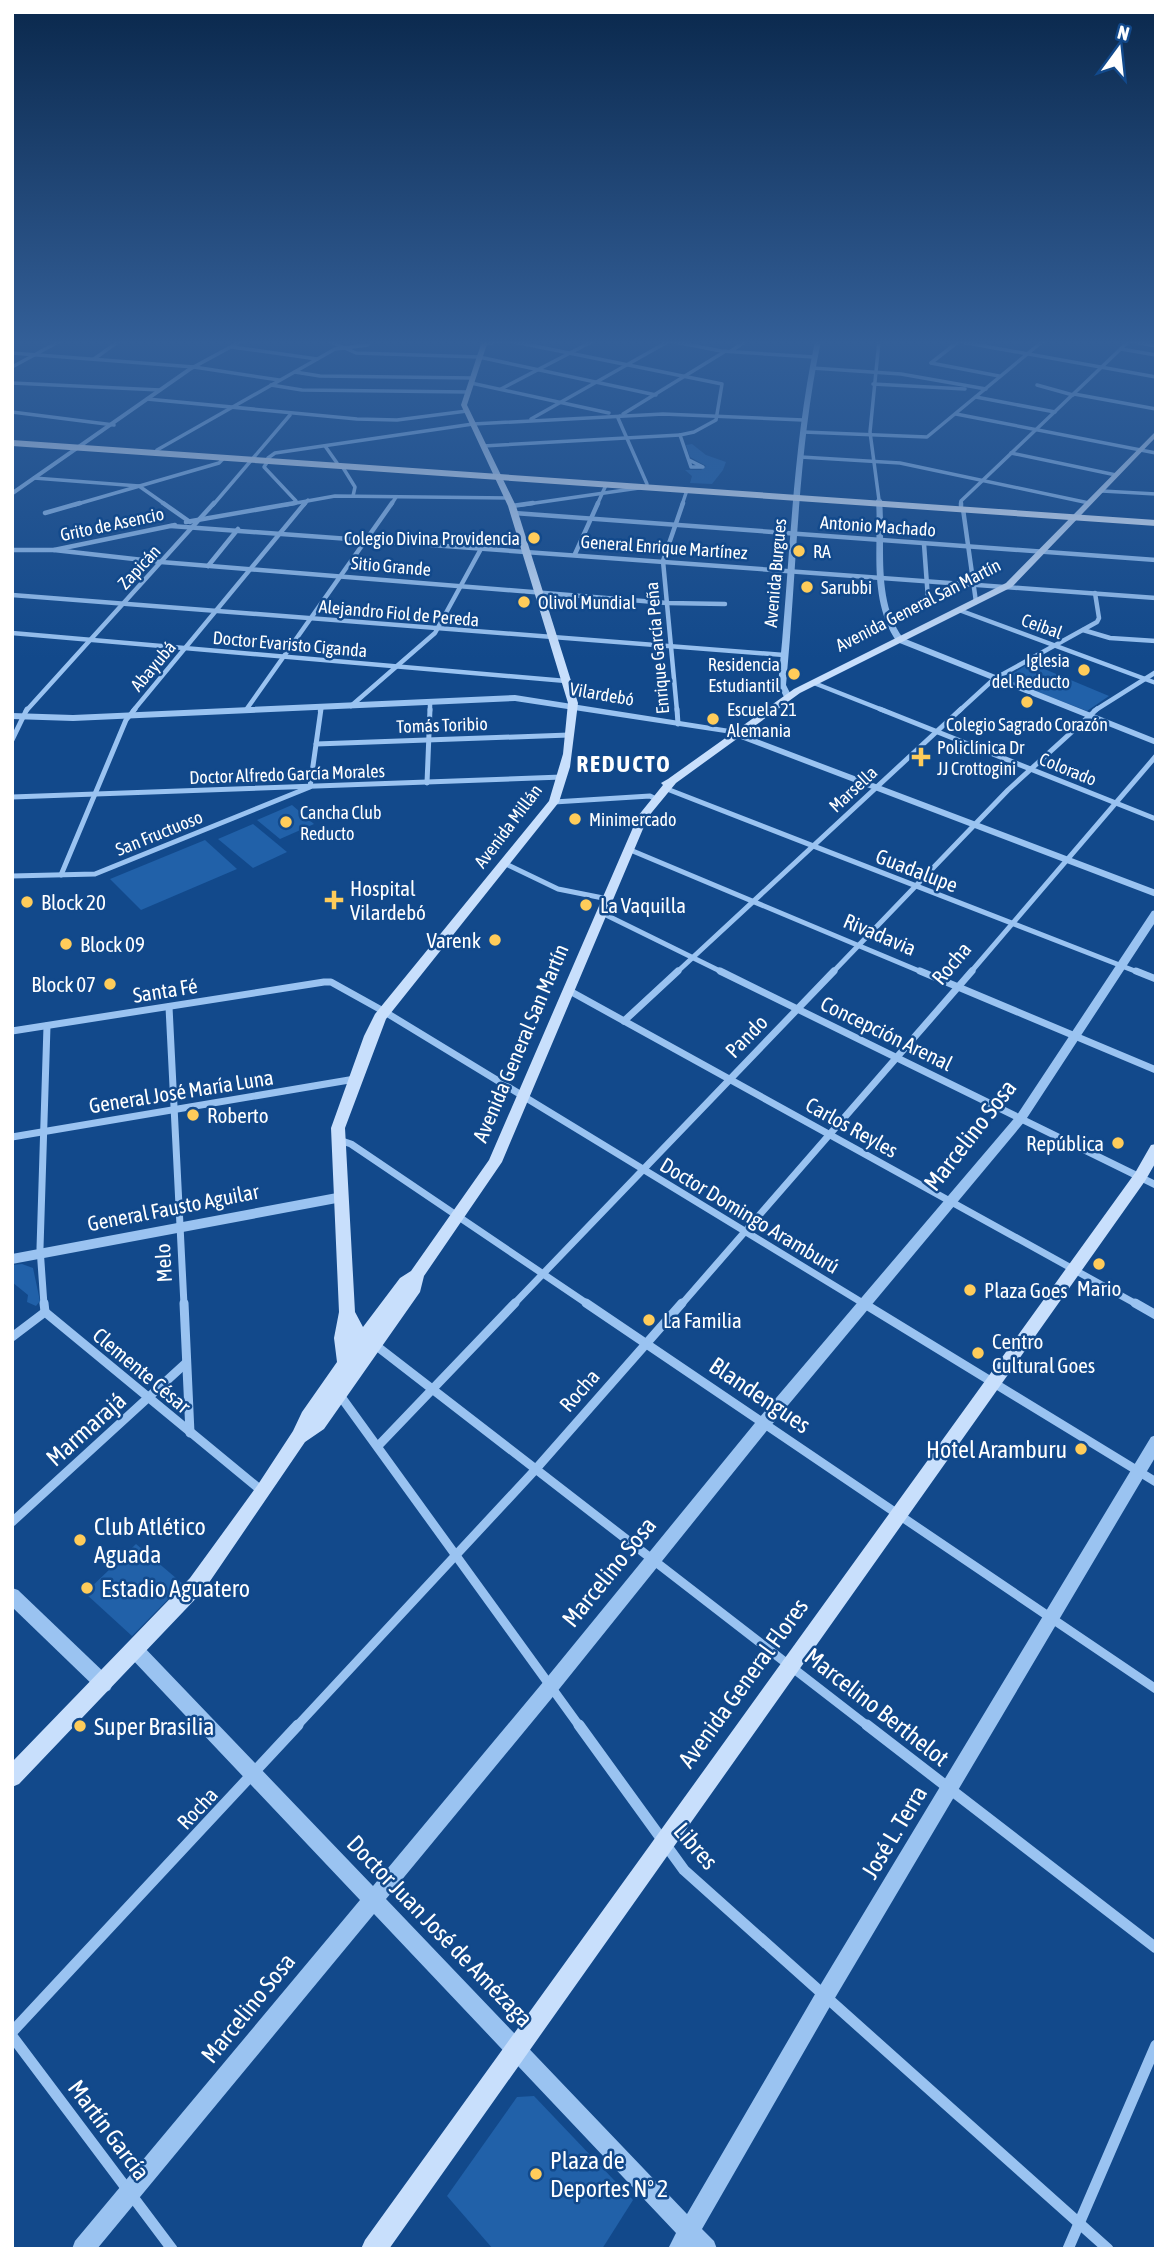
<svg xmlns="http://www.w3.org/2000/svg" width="1168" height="2261" font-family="'Asap Condensed',sans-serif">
<rect width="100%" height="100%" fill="#12498b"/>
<!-- green -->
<g fill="#2161a9">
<path d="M692,444L706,455L726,462L723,470L712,484L690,483L692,476L685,470H701L706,466L690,457L686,445Z"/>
<path d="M1030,663L1109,696L1087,711L1004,679Z"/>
<path d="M292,805L314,824L280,839L257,820Z"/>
<path d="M253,824L287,852L253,868L218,839Z"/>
<path d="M205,840L237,869L141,910L110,879Z"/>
<path d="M22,1264L33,1268L40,1301L36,1306L27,1302L28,1295L12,1282V1265Z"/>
<path d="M136,1544L183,1584L132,1636L85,1593Z"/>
<path d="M534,2096L633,2200L602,2249H493L447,2196L517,2097Z"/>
</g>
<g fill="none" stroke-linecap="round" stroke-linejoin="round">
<!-- minor-far5 -->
<g stroke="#9ac3f1" stroke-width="3.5">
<path d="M329,341L356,353L479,357L656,395"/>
<path d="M510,341L722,384L716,420L694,432L680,435L691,467H703L689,460"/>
<path d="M670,341L721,351L814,357"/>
<path d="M879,341L870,432L879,500"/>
<path d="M956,341L1156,377"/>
<path d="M1130,341L1156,346"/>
<path d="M484,344L501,341"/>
<path d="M232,347L317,359"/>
<path d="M1121,349L1156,355"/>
<path d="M731,351L746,341"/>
<path d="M12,353L194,367L279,380"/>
<path d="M94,359L119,341"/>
<path d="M931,363L999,376"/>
<path d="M931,363L959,341"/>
<path d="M12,367L60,341"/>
<path d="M812,368L901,374L986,389"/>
<path d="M295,372L320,376L473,378"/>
<path d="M12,383L160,390"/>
<path d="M471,383L609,413"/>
<path d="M873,384L965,389"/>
<path d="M271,385L302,390L468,392"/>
<path d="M1037,385L1073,395"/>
<path d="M501,389L593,341"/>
<path d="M1074,394L1156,409"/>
<path d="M976,397L1055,412"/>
<path d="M147,399L357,419L397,420L467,411"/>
<path d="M12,412L114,425"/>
<path d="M623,414L724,352"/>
<path d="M956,414L1156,453"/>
<path d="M620,416L618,418L647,484"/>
<path d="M531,419L669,341"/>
<path d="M803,432L927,437L1043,341"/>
<path d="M325,446L337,463"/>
<path d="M483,446L680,435"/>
<path d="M157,450L335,349L368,345"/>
<path d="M1011,453L1116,475"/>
<path d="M801,457L900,463L1089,503"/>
<path d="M268,458L275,453L473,424L663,414L803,420"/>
<path d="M268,461L264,467L296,501"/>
<path d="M342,466L355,487L353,496"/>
<path d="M34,478L139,486L166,505"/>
<path d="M1102,491L1156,494"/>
<path d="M74,505L219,463L224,458"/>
<path d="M213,505L290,415"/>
<path d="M285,505L335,496L509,498"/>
<path d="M304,505L308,500"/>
<path d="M391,505L396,497"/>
<path d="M521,505L639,488"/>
<path d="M597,505L606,485"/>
<path d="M682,505L687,490"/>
<path d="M961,505V501L1129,341"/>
</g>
<!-- minor-far4 -->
<g stroke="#9ac3f1" stroke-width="4.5">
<path d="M163,503L190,522"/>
<path d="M961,503V506"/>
<path d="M512,506L533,503"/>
<path d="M963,509L976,602"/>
<path d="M45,513L80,503"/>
<path d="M514,513L1156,560"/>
<path d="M186,522L295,503"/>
<path d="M171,526L1156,598"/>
<path d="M924,544L928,599"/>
<path d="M12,550H54L175,525"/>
<path d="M54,550L161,562L667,603L725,604"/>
<path d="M575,554L598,503"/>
<path d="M208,566L238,529"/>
<path d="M12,595L784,655"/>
<path d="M959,610L1156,683"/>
<path d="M1083,630L1110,638L1156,641"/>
<path d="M12,633L566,681"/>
<path d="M814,683L885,711"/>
<path d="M351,706L435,633L482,547"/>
<path d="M246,710L392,503"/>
<path d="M26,711L214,503"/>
<path d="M133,711L305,503"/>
<path d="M320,711L321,707"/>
<path d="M430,711V702"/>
<path d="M677,711L663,561L683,503"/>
<path d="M959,711L994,679L1097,622L1099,618L1095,593"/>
<path d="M1094,711L1156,672"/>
</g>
<!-- minor-far3 -->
<g stroke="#9ac3f1" stroke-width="5">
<path d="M677,709L678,724"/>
<path d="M880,709L1156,819"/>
<path d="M12,740L27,709"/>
<path d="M316,744L569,735"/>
<path d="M427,783L430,709"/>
<path d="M667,789L1140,973"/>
<path d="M12,797L562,777"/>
<path d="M554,802L650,796L656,799"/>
<path d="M628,849L924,973"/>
<path d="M504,863L558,889L608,899"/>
<path d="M61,875L126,720L135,709"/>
<path d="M12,876L95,874L310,787L321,709"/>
<path d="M602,913L724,973"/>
<path d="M676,973L961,709"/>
<path d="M832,973L1008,790L1097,709"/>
<path d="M970,973L1156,756"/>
</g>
<!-- minor-far2 -->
<g stroke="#9ac3f1" stroke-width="7">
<path d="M720,971L1156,1185"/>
<path d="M920,971L1156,1070"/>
<path d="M1136,971L1156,979"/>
<path d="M568,990L1138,1305"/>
<path d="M169,1007L184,1305"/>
<path d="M624,1021L678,971"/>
<path d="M12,1031L324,982H331L385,1012L866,1305"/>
<path d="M12,1137L355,1079"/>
<path d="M339,1140L351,1144L589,1305"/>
<path d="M44,1305L40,1248L47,1026"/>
<path d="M513,1305L834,971"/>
<path d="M681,1305L972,971"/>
</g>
<!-- minor-far1 -->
<g stroke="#9ac3f1" stroke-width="9">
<path d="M44,1303L45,1312"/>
<path d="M184,1303L190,1433"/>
<path d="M586,1303L1156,1689"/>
<path d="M863,1303L1156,1482"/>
<path d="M1135,1303L1156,1315"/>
<path d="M45,1312L262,1491"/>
<path d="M12,1337L45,1312"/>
<path d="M374,1344L869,1727"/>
<path d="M339,1394L580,1727"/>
<path d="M378,1446L515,1303"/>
<path d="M12,1522L186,1363"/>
<path d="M296,1727L535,1470L682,1303"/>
</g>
<!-- minor -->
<g stroke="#9ac3f1" stroke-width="11">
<path d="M579,1725L684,1870L1108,2249"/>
<path d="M867,1725L1156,1948"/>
<path d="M12,2032L298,1725"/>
<path d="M12,2036L172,2249"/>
<path d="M1068,2249L1156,2045"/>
</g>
<!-- tertiary -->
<g fill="#9ac3f1" fill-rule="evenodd">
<path d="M238,341H245L192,370L12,496V491L188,368Z"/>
<path d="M815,341H821C797,455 797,570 786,685L792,697L788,700L785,699L778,685C790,570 791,455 815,341Z"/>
<path d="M879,498L882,500C886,544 875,600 903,638L1156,739V745L897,642C868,601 879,547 876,500Z"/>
<path d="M515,695L730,729L1156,890V897L725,733L515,701L73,721L12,719V713L73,715Z"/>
<path d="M1156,910V921L1025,1121L769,1428L556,1693L386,1899L687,2214L818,1989L1151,1437L1156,1435V1456L832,2003L702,2229L714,2241L717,2249H668L676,2233L374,1914L97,2249H72L75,2241L360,1900L129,1656L127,1650L129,1644L135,1642L141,1644L373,1886L544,1681L759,1418L1017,1115L1152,911Z"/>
<path d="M342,1192L347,1194L348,1197L347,1200L342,1202L12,1264V1254Z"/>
<path d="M12,1588L18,1590L110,1678L113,1684L110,1690L104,1693L98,1690L12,1607Z"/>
</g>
<!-- secondary -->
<g fill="#c8dffc" fill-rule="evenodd">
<path d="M482,341H488L467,405L516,506L578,703L570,767L559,802L386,1019L345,1128L355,1312L363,1327L400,1278L411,1271L489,1160L638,816L663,785L661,783L668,779L794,689L1006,583L1156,431V437L1012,587L800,693L676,783L648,817L502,1162L424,1276L420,1292L324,1429L305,1442L204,1590L19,1784L12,1787V1762L190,1578L257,1486L293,1431L302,1412L337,1362L334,1338L339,1312L331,1128L364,1036L375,1014L549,801L563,754L568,703L508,506L461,405Z"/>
<path d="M1156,1144V1162L1145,1181L389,2249H361L365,2240L1135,1173L1151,1145Z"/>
</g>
<!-- primary -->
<path fill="#e4efff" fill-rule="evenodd" d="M12,440L1156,520V526L12,446Z"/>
</g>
<!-- sky -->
<linearGradient id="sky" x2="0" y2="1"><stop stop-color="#0a284c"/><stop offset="0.52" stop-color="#335f98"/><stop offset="1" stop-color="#335f98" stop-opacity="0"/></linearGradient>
<rect width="1168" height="658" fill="url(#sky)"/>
<!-- markers -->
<g fill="#ffcc5a" stroke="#12498b" stroke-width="2.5">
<circle cx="534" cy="538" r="7"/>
<circle cx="799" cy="551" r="7"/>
<circle cx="807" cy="587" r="7"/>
<circle cx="524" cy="602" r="7"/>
<circle cx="1084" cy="670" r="7"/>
<circle cx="794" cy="674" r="7"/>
<circle cx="1027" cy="702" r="7"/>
<circle cx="713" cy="719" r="7"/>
<path d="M917.5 746.5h7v7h7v7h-7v7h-7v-7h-7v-7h7z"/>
<circle cx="575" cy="819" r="7"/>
<circle cx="286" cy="822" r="7"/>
<path d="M330.5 889.5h7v7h7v7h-7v7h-7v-7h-7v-7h7z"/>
<circle cx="27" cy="902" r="7"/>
<circle cx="586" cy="905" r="7"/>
<circle cx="495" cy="940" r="7"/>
<circle cx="66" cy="944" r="7"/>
<circle cx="110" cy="984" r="7"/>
<circle cx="193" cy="1115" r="7"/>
<circle cx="1118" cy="1143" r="7"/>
<circle cx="1099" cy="1264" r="7"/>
<circle cx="970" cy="1290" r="7"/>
<circle cx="649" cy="1320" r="7"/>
<circle cx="978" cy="1353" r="7"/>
<circle cx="1081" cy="1449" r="7"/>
<circle cx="80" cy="1540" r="7"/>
<circle cx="87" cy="1588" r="7"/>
<circle cx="80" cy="1726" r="7"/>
<circle cx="536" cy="2174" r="7"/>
</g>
<g text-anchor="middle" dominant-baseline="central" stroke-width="5" stroke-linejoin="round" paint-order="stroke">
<!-- far-street labels -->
<g font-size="18" fill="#fff" stroke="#12498b">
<text transform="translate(112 524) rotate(-12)">Grito de Asencio</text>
<text transform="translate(878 526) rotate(4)">Antonio Machado</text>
<text transform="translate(664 547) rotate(4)">General Enrique Martínez</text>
<text transform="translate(391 566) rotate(5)">Sitio Grande</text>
<text transform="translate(139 567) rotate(-47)">Zapicán</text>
<text transform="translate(775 573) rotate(-85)">Avenida Burgues</text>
<text transform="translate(918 605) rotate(-27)">Avenida General San Martín</text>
<text transform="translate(399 613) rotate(5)">Alejandro Fiol de Pereda</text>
<text transform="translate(1042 626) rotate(20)">Ceibal</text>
<text transform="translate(290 644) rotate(5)">Doctor Evaristo Ciganda</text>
<text transform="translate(657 648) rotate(-95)">Enrique García Peña</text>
<text transform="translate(153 666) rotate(-50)">Abayubá</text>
<text transform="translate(602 694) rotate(10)">Vilardebó</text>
<text transform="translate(442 725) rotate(-2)">Tomás Toribio</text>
<text transform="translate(1068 769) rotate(22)">Colorado</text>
<text transform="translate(287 774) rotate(-2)">Doctor Alfredo García Morales</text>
<text transform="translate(853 789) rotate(-43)">Marsella</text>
<text transform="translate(508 826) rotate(-53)">Avenida Millán</text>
<text transform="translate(159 833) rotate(-22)">San Fructuoso</text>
</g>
<!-- far-poi labels -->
<g font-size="18" fill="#fff" stroke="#12498b" text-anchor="start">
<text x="520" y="538" text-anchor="end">Colegio Divina Providencia</text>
<text x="813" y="551">RA</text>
<text x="821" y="587">Sarubbi</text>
<text x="538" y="602">Olivol Mundial</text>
<text x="1070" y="660" text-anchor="end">Iglesia<tspan x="1070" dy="21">del Reducto</tspan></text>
<text x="780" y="664" text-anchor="end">Residencia<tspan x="780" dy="21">Estudiantil</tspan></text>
<text x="727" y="709">Escuela 21<tspan x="727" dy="21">Alemania</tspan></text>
<text x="1027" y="724" text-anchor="middle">Colegio Sagrado Corazón</text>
<text x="937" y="747">Policlínica Dr<tspan x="937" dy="21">JJ Crottogini</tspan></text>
<text x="300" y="812">Cancha Club<tspan x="300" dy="21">Reducto</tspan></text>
<text x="589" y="819">Minimercado</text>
</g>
<!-- street labels -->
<g font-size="21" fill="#fff" stroke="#12498b">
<text transform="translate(917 870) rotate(21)">Guadalupe</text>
<text transform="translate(880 934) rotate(23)">Rivadavia</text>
<text transform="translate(951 963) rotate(-50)">Rocha</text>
<text transform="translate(165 990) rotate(-9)">Santa Fé</text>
<text transform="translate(887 1033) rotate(26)">Concepción Arenal</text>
<text transform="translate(746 1036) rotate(-46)">Pando</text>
<text transform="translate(520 1043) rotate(-67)">Avenida General San Martín</text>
<text transform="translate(181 1091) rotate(-9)">General José María Luna</text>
<text transform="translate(852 1127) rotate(29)">Carlos Reyles</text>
<text transform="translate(173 1207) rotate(-11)">General Fausto Aguilar</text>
<text transform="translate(750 1215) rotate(31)">Doctor Domingo Aramburú</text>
<text transform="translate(163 1263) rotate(-93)">Melo</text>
<text transform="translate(142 1370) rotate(40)">Clemente César</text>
<text transform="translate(579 1390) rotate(-49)">Rocha</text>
<text transform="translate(197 1808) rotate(-47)">Rocha</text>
</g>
<!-- poi labels -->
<g font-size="21" fill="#fff" stroke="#12498b" text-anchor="start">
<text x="350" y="888">Hospital<tspan x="350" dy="24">Vilardebó</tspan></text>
<text x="41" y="902">Block 20</text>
<text x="600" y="905">La Vaquilla</text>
<text x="481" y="940" text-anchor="end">Varenk</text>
<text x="80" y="944">Block 09</text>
<text x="96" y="984" text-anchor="end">Block 07</text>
<text x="207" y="1115">Roberto</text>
<text x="1104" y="1143" text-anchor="end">República</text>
<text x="1099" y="1288" text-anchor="middle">Mario</text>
<text x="984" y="1290">Plaza Goes</text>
<text x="663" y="1320">La Familia</text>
<text x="992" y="1341">Centro<tspan x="992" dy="24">Cultural Goes</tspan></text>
</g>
<!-- far-district labels -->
<g font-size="23" font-weight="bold" letter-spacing="2" fill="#fff" stroke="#12498b">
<text x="624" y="764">REDUCTO</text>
</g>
<!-- near-street labels -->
<g font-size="24" fill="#fff" stroke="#12498b">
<text transform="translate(970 1135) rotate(-52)">Marcelino Sosa</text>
<text transform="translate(760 1395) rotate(34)">Blandengues</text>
<text transform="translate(86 1429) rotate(-42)">Marmarajá</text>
<text transform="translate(609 1572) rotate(-51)">Marcelino Sosa</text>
<text transform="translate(743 1683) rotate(-54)">Avenida General Flores</text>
<text transform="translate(877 1707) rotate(38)">Marcelino Berthelot</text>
<text transform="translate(894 1832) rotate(-59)">José L. Terra</text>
<text transform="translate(696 1846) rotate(49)">Libres</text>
<text transform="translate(440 1931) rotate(46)">Doctor Juan José de Amézaga</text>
<text transform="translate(248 2008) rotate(-51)">Marcelino Sosa</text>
<text transform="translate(109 2130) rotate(53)">Martín García</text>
</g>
<!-- near-poi labels -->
<g font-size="24" fill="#fff" stroke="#12498b" text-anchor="start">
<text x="1067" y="1449" text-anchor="end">Hotel Aramburu</text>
<text x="94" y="1526">Club Atlético<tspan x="94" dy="28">Aguada</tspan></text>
<text x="101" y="1588">Estadio Aguatero</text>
<text x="94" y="1726">Super Brasilia</text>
<text x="550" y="2160">Plaza de<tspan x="550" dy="28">Deportes Nº 2</tspan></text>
</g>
</g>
<!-- border -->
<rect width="1168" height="2261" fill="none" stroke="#ffffff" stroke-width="28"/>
<!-- north arrow -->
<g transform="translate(1119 49) rotate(15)" stroke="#12498b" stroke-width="5" paint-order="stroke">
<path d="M0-5L12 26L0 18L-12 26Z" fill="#ffffff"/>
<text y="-10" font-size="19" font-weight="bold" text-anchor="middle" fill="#ffffff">N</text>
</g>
</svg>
